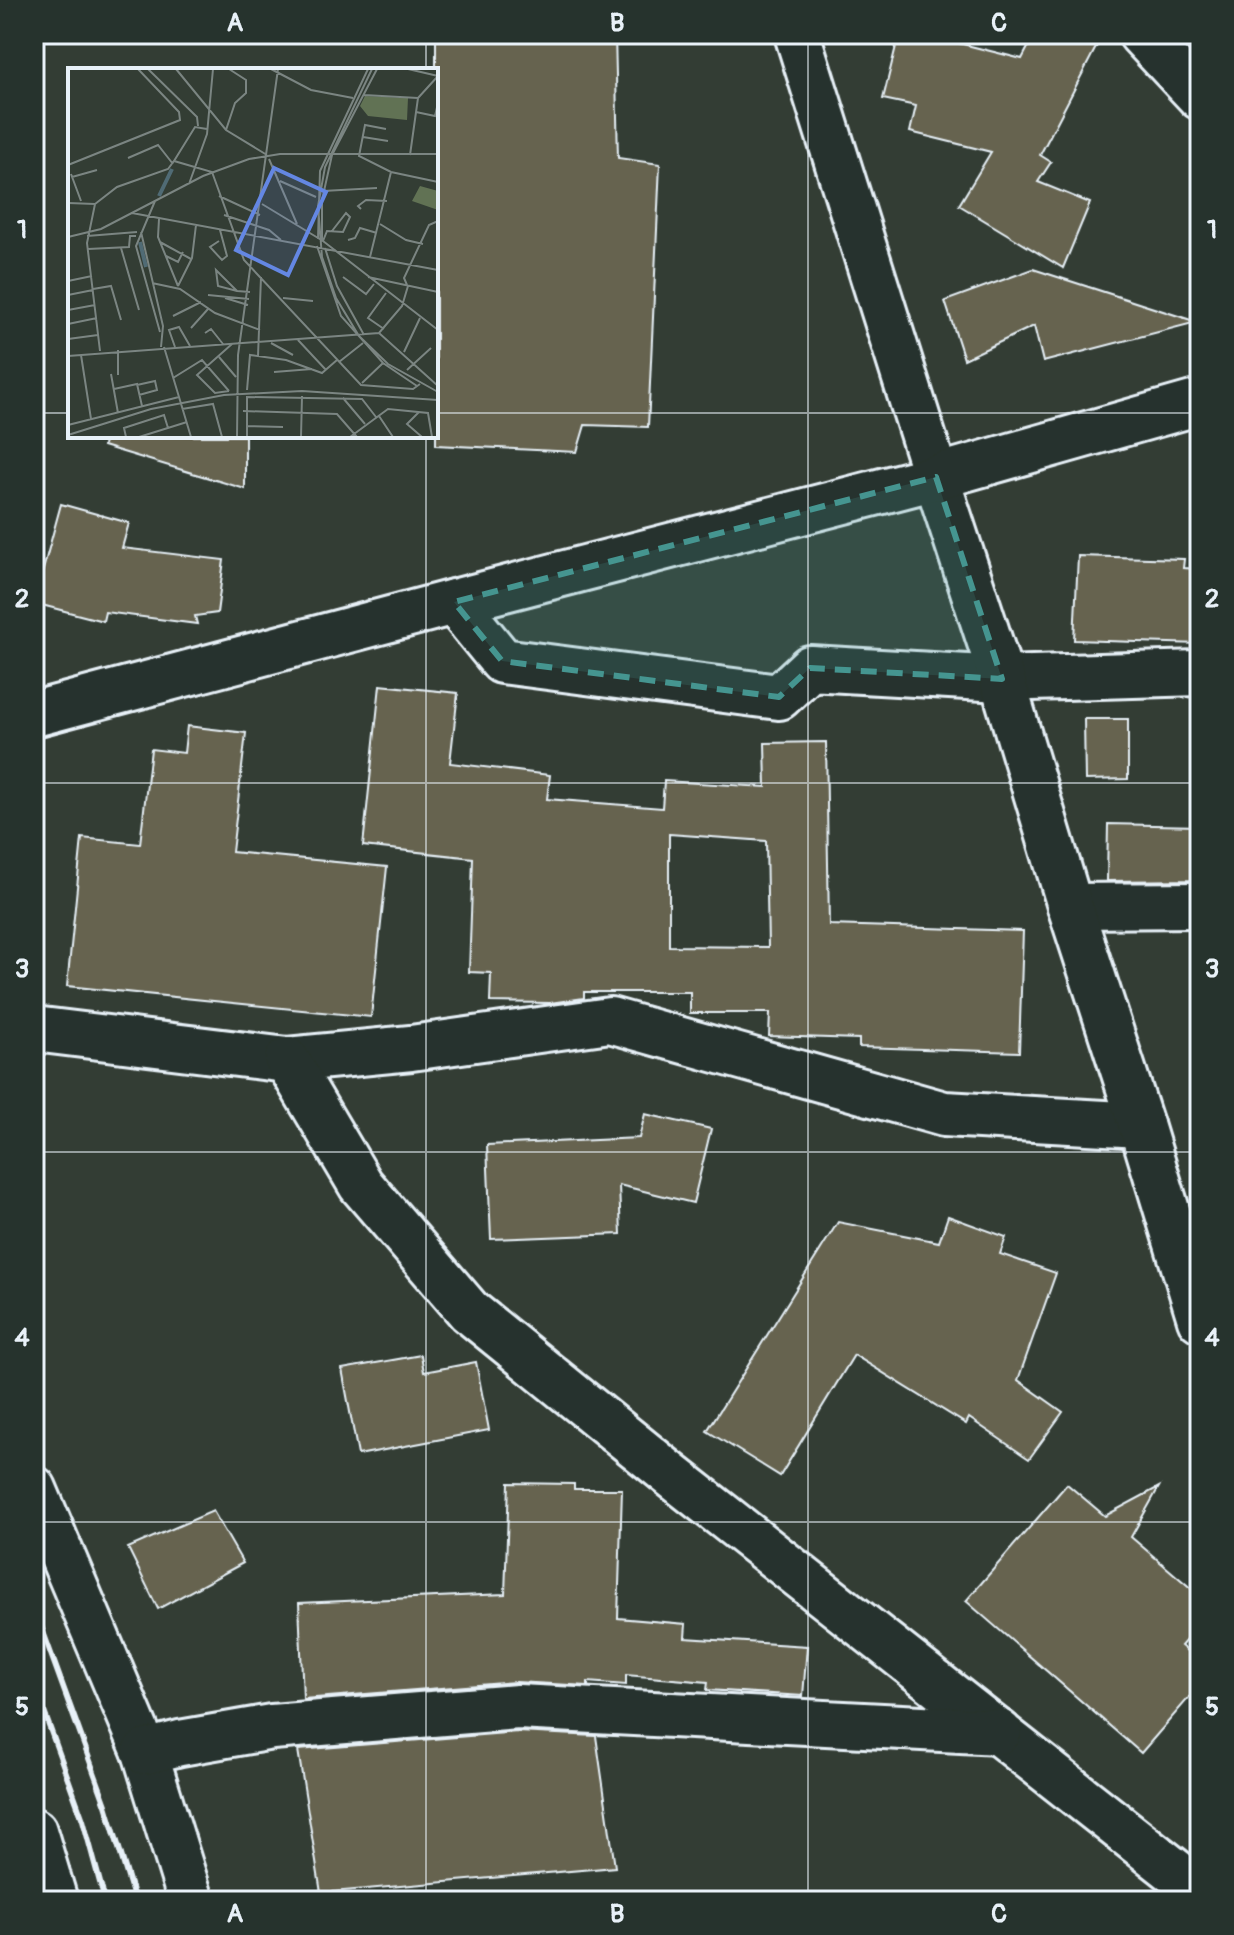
<svg xmlns="http://www.w3.org/2000/svg" width="1234" height="1935" font-family="Pangolin,sans-serif">
<rect width="100%" height="100%" fill="#333d34"/>
<filter id="ink" filterUnits="userSpaceOnUse"><feTurbulence type="fractalNoise" baseFrequency=".0125" numOctaves="2"/><feDisplacementMap in="SourceGraphic" scale="16" xChannelSelector="R" yChannelSelector="G"/><feConvolveMatrix kernelMatrix="1 2 1 2 8 2 1 2 1" color-interpolation-filters="sRGB"/></filter>
<g filter="url(#ink)">
<!-- building -->
<g fill="#666450" stroke="#e8f1f8" stroke-width="2" fill-rule="evenodd">
<path d="M436,34H615L618,158L660,164L648,427L585,425L577,452L436,445Z"/>
<path d="M899,34H923L1022,59L1035,34H1103L1040,155L1051,162L1038,182L1090,203L1063,268L959,205L991,152L910,132L916,106L883,99Z"/>
<path d="M1033,269L1197,322L1043,362L1034,326L964,359L945,301Z"/>
<path d="M105,436H245V489L103,446Z"/>
<path d="M61,504L129,523L122,548L224,560L217,613L195,616L197,624L105,612L103,621L34,603Z"/>
<path d="M1078,556L1184,559L1183,568L1200,569V644L1074,640Z"/>
<path d="M380,685L458,693L450,763L550,775L547,799L662,808L664,781L766,787L765,743L826,742L829,925L1023,931L1019,1052L859,1047V1039L769,1036L770,1013H690V992H584V998L550,1003L490,1002L491,973L469,972L473,858L363,846ZM669,834L766,841L768,947L669,946Z"/>
<path d="M1084,719H1128V779L1085,780Z"/>
<path d="M187,726L246,733L232,852L387,867L371,1017L67,986L82,838L140,844L151,749L184,753Z"/>
<path d="M1108,824L1200,826V880L1107,881Z"/>
<path d="M645,1114L711,1129L693,1203L619,1185L621,1234L491,1239L487,1145L639,1138Z"/>
<path d="M948,1216L1006,1237L1000,1254L1056,1273L1018,1380L1063,1412L1029,1459L969,1418L966,1424L854,1355L780,1476L707,1431L838,1222L939,1242Z"/>
<path d="M421,1355L424,1372L476,1362L489,1430L358,1455L342,1369Z"/>
<path d="M509,1483L574,1484V1489H622L618,1618L686,1624L685,1638L807,1646L803,1696L707,1690L708,1682L626,1675V1685L588,1682V1686L516,1682L303,1699L299,1603L505,1594Z"/>
<path d="M1067,1484L1105,1516L1159,1487L1131,1537L1200,1596V1624L1181,1646L1200,1662V1685L1141,1753L966,1601Z"/>
<path d="M213,1511L243,1563L158,1609L128,1548Z"/>
<path d="M518,1732L596,1736L615,1867L321,1893L298,1750Z"/>
</g>
<g fill="none" stroke-linecap="round" stroke-linejoin="round">
<!-- minor casing -->
<g stroke="#e8f1f8" stroke-width="50">
<g id="minor">
<path d="M1141,34L1200,97"/>
<path d="M454,602L502,661L779,697L810,668L1002,679L1200,673"/>
<path d="M1070,906L1200,905"/>
<path d="M34,1029L287,1060L411,1048L610,1020L944,1114L1141,1125"/>
<path d="M287,1060L361,1185L469,1311L670,1474L1200,1891"/>
<path d="M34,1489L145,1752L191,1901"/>
<path d="M145,1752L180,1743L272,1727L518,1707L999,1732"/>
<path d="M34,1831L55,1901"/>
</g>
</g>
<!-- tertiary casing -->
<g stroke="#e8f1f8" stroke-width="50">
<g id="tertiary">
<path d="M797,34L936,477L1002,679L1070,906L1141,1125L1200,1319"/>
<path d="M34,714L454,602L936,477L1200,402"/>
</g>
</g>
<!-- minor -->
<use href="#minor" stroke="#26332d" stroke-width="44"/>
<!-- tertiary -->
<use href="#tertiary" stroke="#26332d" stroke-width="44"/>
<!-- rail -->
<g stroke="#e8f1f8" stroke-width="6">
<path d="M34,1607L106,1805L135,1901"/>
<path d="M34,1684L83,1820L105,1901"/>
</g>
</g>
</g>
<!-- marked area -->
<path fill="#459590" fill-opacity="0.2" stroke="#459590" stroke-width="6" stroke-dasharray="16 10" stroke-linejoin="round" d="M936,477L1002,679L810,668L779,697L502,661L454,602Z"/>
<!-- grid -->
<path fill="none" stroke="#e8f1f8" stroke-width="2" stroke-opacity="0.55" d="M426,34V70M808,34V1901M34,413H70M436,413H1200M426,436V1901M34,783H1200M34,1152H1200M34,1522H1200"/>
<!-- overview -->
<g transform="translate(68 68)">
<rect width="370" height="370" fill="#333d34"/>
<path d="M297,28L340,30L339,52L300,48L292,38ZM352,118L370,123V142L344,133Z" fill="#617254"/>
<path fill="none" stroke="#506b75" stroke-width="4" d="M91,128L104,101M72,174L78,199"/>
<path fill="none" stroke="#7b8582" stroke-width="2" d="M80,1L129,49L130,58M108,1L158,62L199,87M203,1L243,22L285,30M304,1L257,99L250,138L254,189L268,230L291,268L320,296L370,324M340,1L370,8M296,27L350,30M348,44L367,48L370,35M318,61L297,57L291,88L323,104L370,114M158,62L167,35L178,25V12L161,1M295,69L320,73M342,87L350,30L370,8M60,90L90,77L105,96M201,91L229,156M106,93L127,59L139,61M0,97L112,52L111,44L70,1M3,106L13,133M4,109L29,102M212,113L248,129M121,116L139,66L145,1M255,123L309,120M151,128L192,147M87,133L68,178L92,264M0,135L27,136M194,136L255,173L370,262M293,141L290,138L298,132L319,133M64,145L370,202M156,147L201,162L213,172M91,151L90,169L110,218M312,156L338,172L355,176M73,164L95,258L93,279M19,168L69,164M0,169L33,161L135,108L181,91L212,86H370M250,171L252,103L300,1M254,172V132L264,87L309,1M280,172L287,170L292,160L309,165M151,173L142,179L154,192L159,188L152,162M255,173L259,163L275,164L282,149L278,145L264,163M92,174L123,191M249,178L273,248L315,295L349,318M53,180L71,242M257,180L269,218L296,267M20,181L61,179L62,168H68M98,188L110,194L115,184M302,189L323,104M275,209L298,226L306,216M300,209L370,224M0,213L24,208M84,215L112,221L147,245L192,262M339,217L336,210L361,157L370,153M110,218L124,190L128,157M25,221L43,218L53,252M169,223L148,202L150,218L169,223L182,224M0,227L25,222M140,227L181,231M157,230L180,237M215,230L245,233M0,242L27,237M105,248L133,234M0,256L29,250M123,260L140,241M316,261L300,250L318,225M137,265L143,261L155,276M311,265L370,318M0,271L30,267M230,272L258,302M203,275L225,287M96,279L123,369M107,279L101,262L111,259L122,278M50,282V307M32,283L19,175L27,136L49,119L100,101L106,93L144,104L176,192L293,317L345,321L352,316M336,284L352,250M13,287L23,351M0,288L311,265L334,238L340,218M190,288L193,209M151,289L168,309M271,294L295,275M339,302L363,280M206,304L244,301M43,306L50,345M105,310L134,292L161,323M294,315L315,295M69,317L87,313L89,322L71,327M46,321L69,316L74,338M179,322L182,287L218,292L254,305L269,292M161,323L147,325L129,307L164,276M275,330L297,356M114,341L145,336L154,369M175,343L269,346L289,369M351,344L339,356L354,369M311,348L325,369M0,357L111,329M179,358L215,359M0,367L83,341L156,327L234,323L370,332M58,369L56,360L96,347L100,360M71,369L119,354M169,369L170,287L210,1M179,369V329L294,331L308,349M233,369L234,328M282,369L320,341L360,345L364,369"/>
<path fill="#6487e3" fill-opacity="0.15" stroke="#6487e3" stroke-width="4" d="M206,100L258,124L220,207L168,182Z"/>
<rect width="370" height="370" fill="none" stroke="#e8f1f8" stroke-width="4"/>
</g>
<!-- margin -->
<rect width="1234" height="1935" fill="none" stroke="#26332d" stroke-width="88"/>
<rect x="44" y="44" width="1146" height="1847" fill="none" stroke="#e8f1f8" stroke-width="3"/>
<g font-size="26" text-anchor="middle" font-weight="bold" fill="#e8f1f8">
<text x="235" y="31">A</text>
<text x="617" y="31">B</text>
<text x="999" y="31">C</text>
<text x="22" y="238">1</text>
<text x="1212" y="238">1</text>
<text x="22" y="607">2</text>
<text x="1212" y="607">2</text>
<text x="22" y="977">3</text>
<text x="1212" y="977">3</text>
<text x="22" y="1346">4</text>
<text x="1212" y="1346">4</text>
<text x="22" y="1715">5</text>
<text x="1212" y="1715">5</text>
<text x="235" y="1922">A</text>
<text x="617" y="1922">B</text>
<text x="999" y="1922">C</text>
</g>
</svg>
